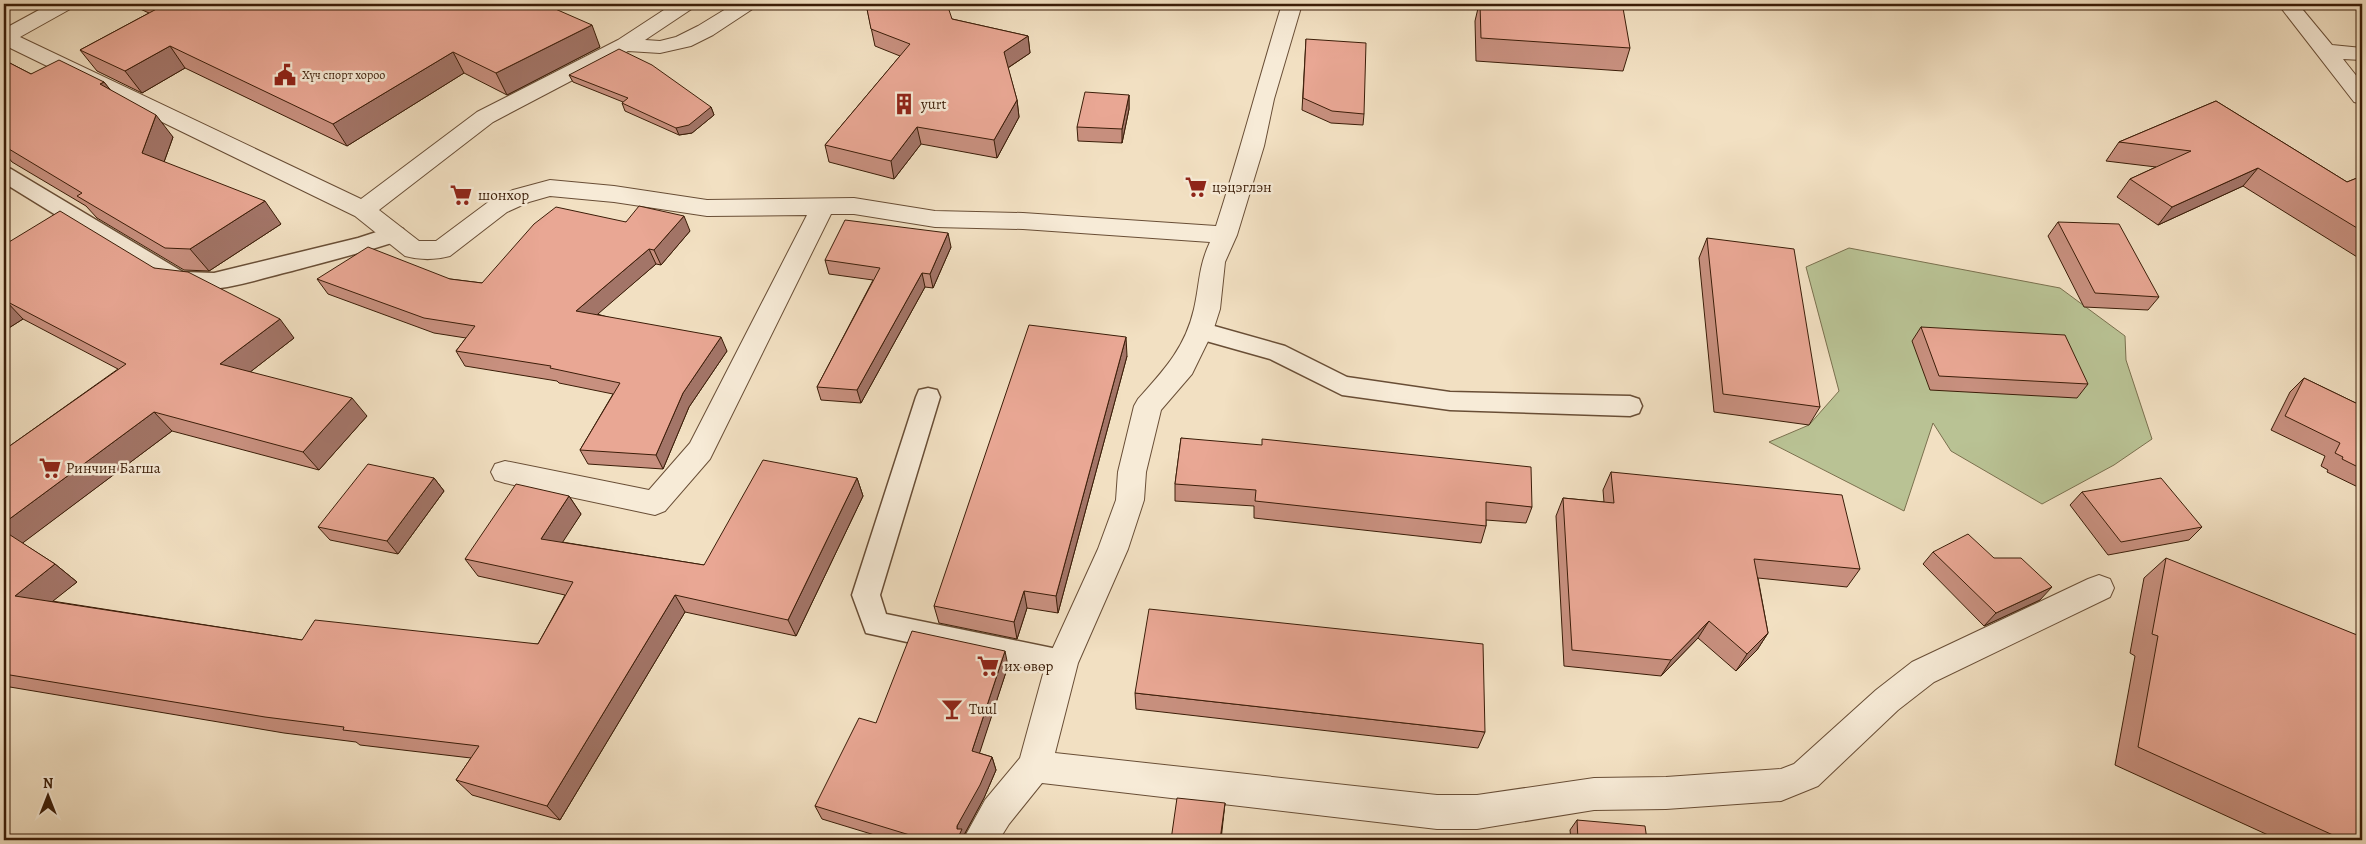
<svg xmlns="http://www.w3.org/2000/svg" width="2366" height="844" font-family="Alegreya,serif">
<rect width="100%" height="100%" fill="#f2e0c2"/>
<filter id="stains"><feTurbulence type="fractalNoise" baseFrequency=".004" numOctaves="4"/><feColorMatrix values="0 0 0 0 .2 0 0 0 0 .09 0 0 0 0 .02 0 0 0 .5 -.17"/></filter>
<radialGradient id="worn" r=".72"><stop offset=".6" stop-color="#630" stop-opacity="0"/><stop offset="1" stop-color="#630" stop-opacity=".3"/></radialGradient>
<!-- green -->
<path fill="#b9c294" stroke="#7a704e" d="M1849,248L2060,288L2125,336L2126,360L2152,439L2114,465L2042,504L1951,451L1933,423L1904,511L1769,442L1809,425L1839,391L1806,267Z"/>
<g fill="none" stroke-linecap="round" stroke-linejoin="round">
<!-- lane casing -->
<g stroke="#694e36" stroke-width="3">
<g id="lane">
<path d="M4,167L11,169L183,272L214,273L358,238L395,226L403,229L406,234L403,239C366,252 329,261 292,271C254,280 210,297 171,286L4,183Z"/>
<path d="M1200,322L1285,346L1347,377L1450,392L1630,396L1639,399L1642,406L1639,413L1630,416L1450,410L1342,395L1270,359L1192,337L1188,331L1192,325Z"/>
<path d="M928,388L937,390L940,397L880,595L886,614L1062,650L1072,654L1076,663L1072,672L1062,676L866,633L852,595L916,397L919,390Z"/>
</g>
</g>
<!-- street casing -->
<g stroke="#694e36" stroke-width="2">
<g id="street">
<path d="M50,4H75L72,8L20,37L361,199L477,112L618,40L673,4H696L693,8L645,40L660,41L676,37L698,26L734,4H757L754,8L713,35L691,46L660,53L628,51L493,122L379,210L419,241H436L491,200L513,190L550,180L614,186L707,200L854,198L935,211L1023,213L1216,226C1240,152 1259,78 1282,4H1302L1274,99L1264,146L1237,235L1225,262L1220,309L1213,331L1192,374L1161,410L1146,472L1144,500L1128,549L1078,663L1055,753L1437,795H1477L1594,778L1666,777L1781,769L1794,764L1876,690L1912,662L2088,579L2099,575L2110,579L2114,588L2110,597L1934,682L1898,710L1818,786L1781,801L1666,809L1594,810L1477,829H1437L1042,783L1009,824L999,840H963L985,800L1020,758L1046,663L1098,549L1116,500L1118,472L1134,406L1138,399C1164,370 1185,348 1194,309C1200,283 1198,268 1210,242L1023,229L935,227L854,214H831L710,459L665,511L655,515L505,483L495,480L491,472L495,464L505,461L649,490L690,443L807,215L707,216L614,202L550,196L529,202L507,212L450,256C436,260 419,260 405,256L355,216L4,45V29Z"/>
<path d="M2278,4H2298L2332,45L2362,48V60L2343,59L2362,83V104L2354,102Z"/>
</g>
</g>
<!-- lane -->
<use href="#lane" fill="#f7ebd7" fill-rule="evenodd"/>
<!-- street -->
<use href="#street" fill="#f7ebd7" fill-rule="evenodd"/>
</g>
<!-- wall -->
<g fill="#c8907f" stroke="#3b1d08">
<path d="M129,4H544L600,47L507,95L464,73L347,146L185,68L142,93L97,71L80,50L149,13Z"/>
<path d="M866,4L952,19L1028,36L1030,53L1008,68L1017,100L1019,117L997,158L921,144L894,179L829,162L825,145L900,56L875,46Z"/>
<path d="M1479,4H1560L1630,48L1623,71L1476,61L1475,21Z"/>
<path d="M1306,39L1364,114L1363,125L1331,123L1302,110Z"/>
<path d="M4,60L31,74L104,82L110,90L173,137L164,162L281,224L209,271L184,270L97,218L86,206L12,162L4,152Z"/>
<path d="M569,75L711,107L714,115L692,133L679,135L625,111L622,103L623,102L573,82Z"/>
<path d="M1129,95V109L1122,143L1078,141L1077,127Z"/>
<path d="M2216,101L2347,182L2362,176V260L2243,186L2158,225L2117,197L2130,179L2156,167L2106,161L2119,142Z"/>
<path d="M626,222L690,231L661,265L656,264L597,314L727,351L689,407L663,469L588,464L580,450L613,394L559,383L557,381L465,366L456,351L466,338L434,333L328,294L317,279H450L482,283Z"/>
<path d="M2058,222L2159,297L2148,310L2084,307L2048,236Z"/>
<path d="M1707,238L1820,407L1809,425L1714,412L1699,258Z"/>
<path d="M4,245L154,268L294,338L250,372L367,416L319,470L172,431L22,543L55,564L77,582L52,601L302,640L538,644L565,595L478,576L465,559L569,496L581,514L562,542L704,565L857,478L863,496L796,636L685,612L560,820L472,795L456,780L471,758L360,745L356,742L284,733L4,686V450L118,369L23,319L4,331Z"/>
<path d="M951,247L933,288L925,287L861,403L821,400L817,387L873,280L829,274L825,260Z"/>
<path d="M1921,327L2088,384L2077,398L1930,390L1912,341Z"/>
<path d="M1127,356L1058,613L1027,608L1017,639L939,623L934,606Z"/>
<path d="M2304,378L2362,406V489L2327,472L2328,470L2321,466L2325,456L2271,430L2290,392Z"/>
<path d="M1181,438L1532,507L1526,523L1486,520V526L1481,543L1254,518V506L1175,501V484Z"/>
<path d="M1611,472L1860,569L1847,587L1758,578L1768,633L1757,650L1736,671L1698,638L1661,676L1564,666L1556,516L1563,498L1604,502L1603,490Z"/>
<path d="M434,478L444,491L398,554L330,540L318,527Z"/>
<path d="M2082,492L2202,527L2189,540L2108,555L2070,505Z"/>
<path d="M1933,552L1994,558L2040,600L1984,626L1923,564Z"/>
<path d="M2166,558L2362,840H2279L2115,765L2135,656L2130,653L2144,578Z"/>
<path d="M1008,666L979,753L992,757L996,770L984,798L964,835L966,840H891L822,819L815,806L876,723Z"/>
<path d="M1135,693L1485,732L1478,748L1136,709Z"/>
<path d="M1577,820L1647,840H1571L1570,830Z"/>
</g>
<!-- shaded-wall -->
<g fill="#a37568" stroke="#3b1d08">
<path d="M592,25L600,47L507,95L496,73Z"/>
<path d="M1028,36L1030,53L1006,69L1004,52Z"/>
<path d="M170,46L185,68L142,93L125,71Z"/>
<path d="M453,52L464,73L347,146L333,124Z"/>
<path d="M104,82L122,104L100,84Z"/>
<path d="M1129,95V109L1122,143V129Z"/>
<path d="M1017,100L1019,117L997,158L994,140Z"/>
<path d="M711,107L714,115L692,133L679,135L676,128Z"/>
<path d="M156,115L173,137L159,176L142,153Z"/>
<path d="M917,127L921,144L894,179L891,161Z"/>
<path d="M2258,168L2243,186L2158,225L2172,207Z"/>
<path d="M265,201L281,224L209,271L190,249Z"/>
<path d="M684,216L690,231L661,265L654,250Z"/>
<path d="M948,233L951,247L933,288L930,274Z"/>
<path d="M649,249L656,264L584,326L576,311Z"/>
<path d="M922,273L925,287L861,403L857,390Z"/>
<path d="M4,299L23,319L4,331Z"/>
<path d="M280,319L294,338L236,383L220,364Z"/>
<path d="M721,337L727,351L689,407L663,469L656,455L683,393Z"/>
<path d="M1126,337L1127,356L1058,613L1056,596Z"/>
<path d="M352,398L367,416L319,470L303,452Z"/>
<path d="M154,412L172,431L20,545L4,532V523Z"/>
<path d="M434,478L444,491L398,554L387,541Z"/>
<path d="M857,478L863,496L796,636L788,620Z"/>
<path d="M569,496L581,514L553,557L541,539Z"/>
<path d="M55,564L77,582L38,613L15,596Z"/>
<path d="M2052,587L2040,600L1984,626L1996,613Z"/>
<path d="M1024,591L1027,608L1017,639L1014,622Z"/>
<path d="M675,595L685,612L560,820L547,806Z"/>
<path d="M1709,621L1698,638L1661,676L1671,660Z"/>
<path d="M1768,633L1757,650L1736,671L1747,654Z"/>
<path d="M1005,651L1008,666L976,764L972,751Z"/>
<path d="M992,757L996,770L984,798L964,835L966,840H957V826Z"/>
<path d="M1225,803L1221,840H1220Z"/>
</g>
<!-- building -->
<g fill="#e9a794" stroke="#3b1d08">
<path d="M161,4H544L592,25L496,73L453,52L333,124L170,46L125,71L80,50L164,5Z"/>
<path d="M866,4H947L952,19L1028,36L1004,52L1017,100L994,140L917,127L891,161L825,145L910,44L871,29Z"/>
<path d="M1480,4H1560L1623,8L1630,48L1481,38Z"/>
<path d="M1306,39L1366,43L1364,114L1332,111L1303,98Z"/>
<path d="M619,49L652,65L711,107L689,125L676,128L622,103L628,98L569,75Z"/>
<path d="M4,60L31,74L59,60L104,82L100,84L156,115L142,153L265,201L190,249L165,248L77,196L82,193L4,146V133L6,131L4,130Z"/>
<path d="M1085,92L1129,95L1122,129L1077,127Z"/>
<path d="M2216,101L2347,182L2362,176V231L2258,168L2172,207L2130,179L2191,151L2119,142Z"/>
<path d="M639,206L684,216L654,250L649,249L576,311L721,337L683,393L656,455L580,450L620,383L550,368L551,366L456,351L475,326L424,318L317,279L368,247L450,279L482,283L534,224L556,207L626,222Z"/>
<path d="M60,211L154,268L188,272L280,319L220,364L352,398L303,452L154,412L4,523V450L126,364L4,300V245Z"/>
<path d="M845,220L948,233L930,274L922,273L857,390L817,387L880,268L825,260Z"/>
<path d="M2058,222L2119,224L2159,297L2095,293Z"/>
<path d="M1707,238L1794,249L1820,407L1723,394Z"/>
<path d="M1029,325L1126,337L1056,596L1024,591L1014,622L934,606Z"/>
<path d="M1921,327L2065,335L2088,384L1939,376Z"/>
<path d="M2304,378L2362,406V469L2342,459L2343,457L2335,453L2340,443L2285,416Z"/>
<path d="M1181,438L1262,445V439L1531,467L1532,507L1486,502V526L1255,501L1256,490L1175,484Z"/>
<path d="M763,460L857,478L788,620L675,595L547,806L456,780L479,746L343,730L344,727L265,717L4,674V531L55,564L15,596L302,640L315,620L538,644L573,582L465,559L516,484L569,496L541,539L704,565Z"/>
<path d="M368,464L434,478L387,541L318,527Z"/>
<path d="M1611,472L1842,495L1860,569L1754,559L1768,633L1747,654L1709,621L1671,660L1572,650L1563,498L1614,503Z"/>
<path d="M2161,478L2202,527L2121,542L2082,492Z"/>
<path d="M1968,534L1994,558H2021L2052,587L1996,613L1933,552Z"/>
<path d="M2166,558L2362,637V840H2344L2138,747L2158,636L2152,634Z"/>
<path d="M1149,609L1483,644L1485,732L1135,693Z"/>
<path d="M912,631L1005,651L972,751L992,757L980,785L957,826V829H962L957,840H926L815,806L859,718L876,723Z"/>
<path d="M1177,798L1225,803L1220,840H1171Z"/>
<path d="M1577,820L1645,826L1647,840H1578Z"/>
</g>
<!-- icons -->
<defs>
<g id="civic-bare" transform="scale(1.725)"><path d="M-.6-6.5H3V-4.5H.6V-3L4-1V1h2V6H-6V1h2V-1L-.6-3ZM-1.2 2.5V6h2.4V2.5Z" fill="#8f2418" stroke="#f7ebd7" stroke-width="2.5" paint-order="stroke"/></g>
<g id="building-bare" transform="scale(1.725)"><path d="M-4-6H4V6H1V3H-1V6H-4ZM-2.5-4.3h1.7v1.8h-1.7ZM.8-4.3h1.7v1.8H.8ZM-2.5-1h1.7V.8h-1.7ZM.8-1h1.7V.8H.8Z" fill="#8f2418" stroke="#f7ebd7" stroke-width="2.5" paint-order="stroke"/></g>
<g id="supermarket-bare" transform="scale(1.725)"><path d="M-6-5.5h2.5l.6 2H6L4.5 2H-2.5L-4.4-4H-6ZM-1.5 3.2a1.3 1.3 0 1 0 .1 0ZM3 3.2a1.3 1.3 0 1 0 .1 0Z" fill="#8f2418" stroke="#f7ebd7" stroke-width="2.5" paint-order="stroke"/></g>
<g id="bar-bare" transform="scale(1.725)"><path d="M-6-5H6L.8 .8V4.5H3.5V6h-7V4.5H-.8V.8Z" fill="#8f2418" stroke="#f7ebd7" stroke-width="2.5" paint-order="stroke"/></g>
</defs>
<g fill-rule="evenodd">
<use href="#civic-bare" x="285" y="75"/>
<use href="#building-bare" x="904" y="104"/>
<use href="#supermarket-bare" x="1196" y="187"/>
<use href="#supermarket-bare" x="461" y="195"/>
<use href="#supermarket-bare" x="50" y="468"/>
<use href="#supermarket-bare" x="988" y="666"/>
<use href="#bar-bare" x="952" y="709"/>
</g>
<g text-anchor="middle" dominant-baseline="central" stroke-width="5" stroke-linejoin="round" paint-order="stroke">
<!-- far-poi labels -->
<g font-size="12" fill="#3b1d08" stroke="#f7ebd7" text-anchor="start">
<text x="302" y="75">Хүч спорт хороо</text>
</g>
<!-- poi labels -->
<g font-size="15" fill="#3b1d08" stroke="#f7ebd7" text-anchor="start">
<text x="921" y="104">yurt</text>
<text x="1212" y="187">цэцэглэн</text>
<text x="478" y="195">шонхор</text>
<text x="66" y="468">Ринчин Багша</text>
<text x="1004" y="666">их өвөр</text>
<text x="969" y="709">Tuul</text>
</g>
</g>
<!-- margin -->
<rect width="2366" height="844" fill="none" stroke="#f2e0c2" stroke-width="20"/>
<rect x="5" y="5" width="2356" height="834" fill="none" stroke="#3b1d08" stroke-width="2.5"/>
<rect x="10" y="10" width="2346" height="824" fill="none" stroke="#3b1d08"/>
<!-- north arrow -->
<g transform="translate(48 796)" stroke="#f7ebd7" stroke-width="4" paint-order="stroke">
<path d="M0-4L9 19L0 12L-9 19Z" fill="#3b1d08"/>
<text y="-8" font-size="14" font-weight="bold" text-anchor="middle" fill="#3b1d08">N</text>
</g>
<rect width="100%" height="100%" filter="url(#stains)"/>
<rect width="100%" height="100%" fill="url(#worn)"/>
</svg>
